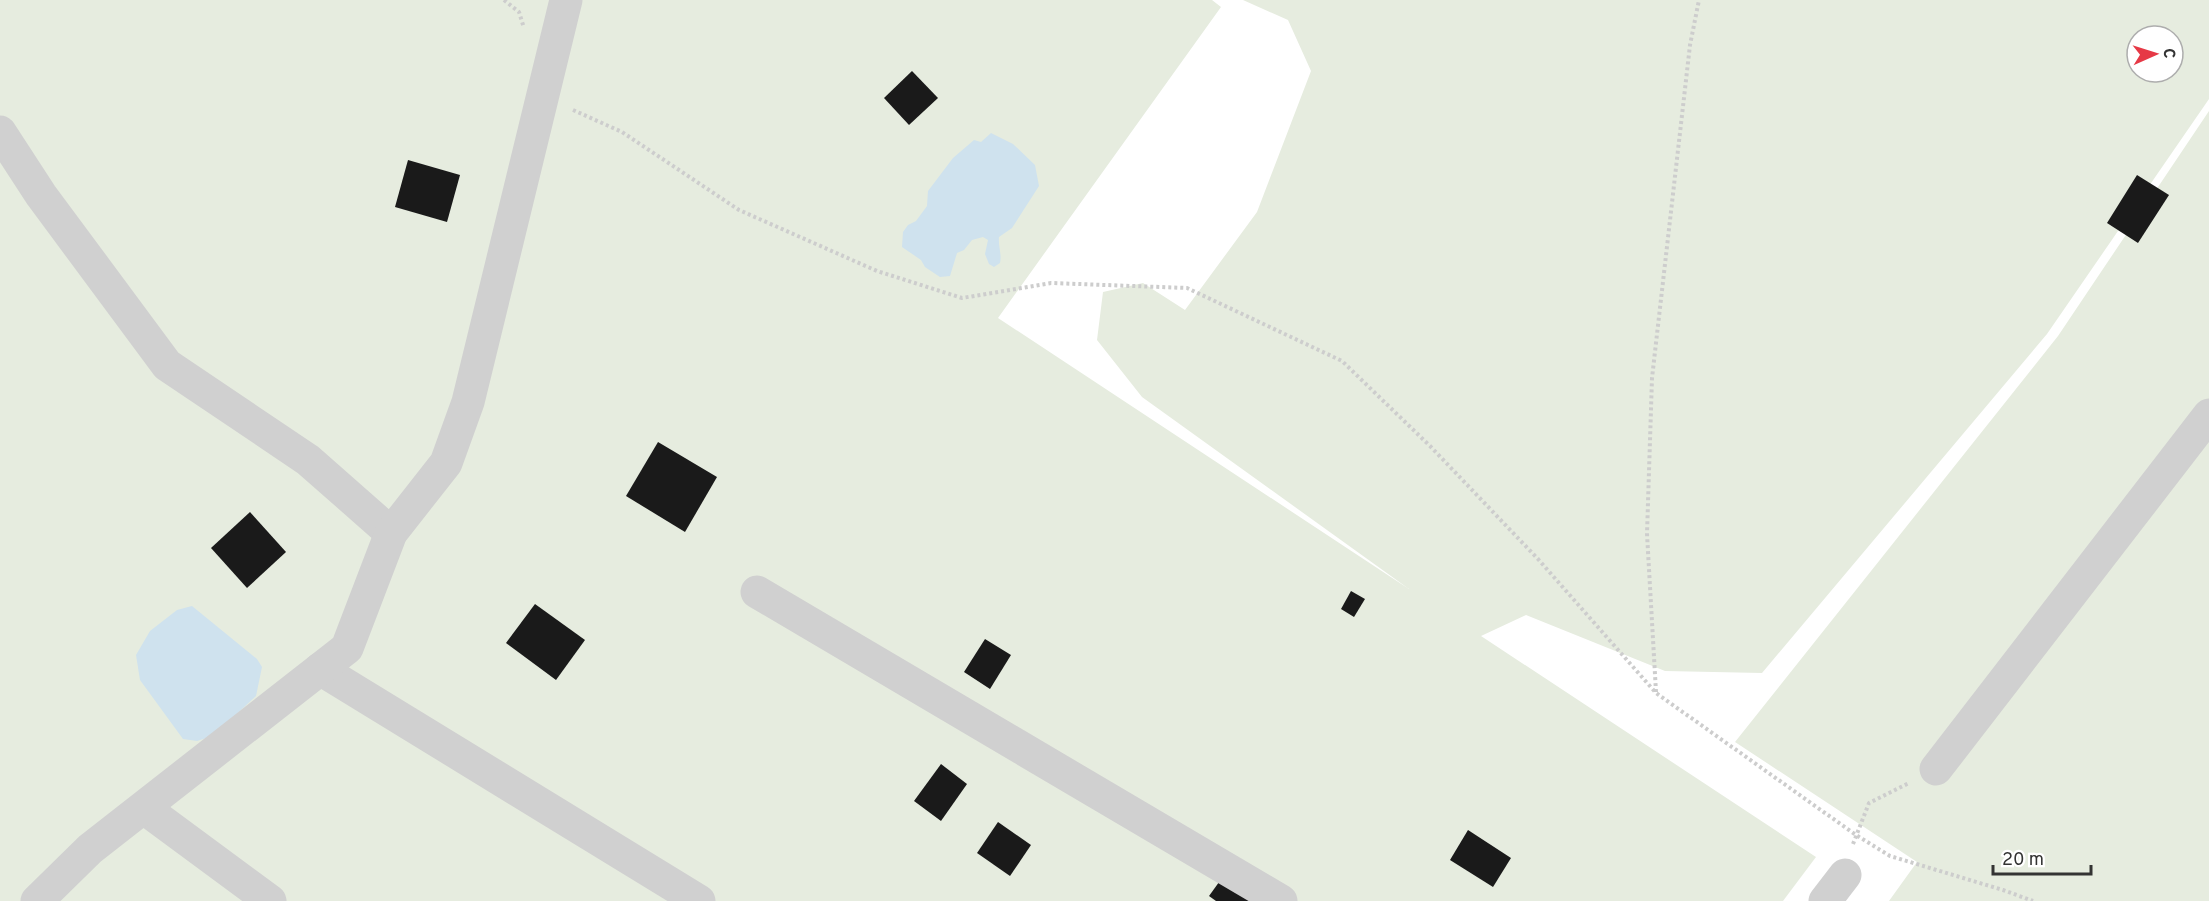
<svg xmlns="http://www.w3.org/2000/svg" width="2209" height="901" font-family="Overpass,sans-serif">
<rect width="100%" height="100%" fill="#fff"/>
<!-- green -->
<g fill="#e6ecdf" fill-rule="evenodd">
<path d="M0,0H1212L1221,7L998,318L1409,589L1142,397L1097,340L1103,292L1143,283L1185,310L1257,212L1311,71L1288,20L1243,0H2209V99L2047,334L1762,673L1665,671L1526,615L1481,636L1816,857L1783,901H0ZM2137,36H2173V72H2137Z"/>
<path d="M2209,111V901H1889L1917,862L1735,742L2058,336Z"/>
</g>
<!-- water -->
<g fill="#cfe2ee">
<path d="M991,133L1013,144L1035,165L1039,186L1012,228L999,237C998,246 1002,254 1000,263L994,267L989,264L985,254L988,240L983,237L972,240L964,250L957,253L950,276L940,277L925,267L921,260L902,247L903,232L908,225L916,221L927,206L928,191L953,158L974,140L981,142Z"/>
<path d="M192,606L257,659L262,667L256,696L213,736L197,741L183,739L140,680L136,655L150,631L177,610Z"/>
</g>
<!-- building -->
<g fill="#1a1a1a">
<path d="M912,71L938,98L909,125L884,98Z"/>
<path d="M408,160L460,175L447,222L395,207Z"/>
<path d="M2137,175L2169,195L2138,243L2107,223Z"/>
<path d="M658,442L717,477L685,532L626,496Z"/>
<path d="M250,512L286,552L247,588L211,548Z"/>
<path d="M1351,591L1365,599L1354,617L1341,609Z"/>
<path d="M535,604L585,640L556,680L506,643Z"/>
<path d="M985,639L1011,655L990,689L964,672Z"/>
<path d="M941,764L967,784L941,821L914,801Z"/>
<path d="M998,822L1031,845L1010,876L977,853Z"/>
<path d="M1468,830L1511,858L1493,887L1450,860Z"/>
<path d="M1227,871L1261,901H1216L1209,896Z"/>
</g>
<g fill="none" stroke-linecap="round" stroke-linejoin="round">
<!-- path -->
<g stroke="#cdcdcd" stroke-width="4" stroke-dasharray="3 3" stroke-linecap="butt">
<path d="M504,0L519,12L524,28"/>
<path d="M573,110L622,132L739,210L877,271L962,298L1051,283L1187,288L1342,361L1430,446L1538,559L1656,693L1856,835L1890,856L2003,890L2033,901"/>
<path d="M1656,692L1647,534L1652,378L1690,45L1699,0"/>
<path d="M1853,844L1869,803L1909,783"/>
</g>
<!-- minor -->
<g stroke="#d0d0d0" stroke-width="33">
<path d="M0,132L41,195L167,365L308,460L391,533"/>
<path d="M757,592L1281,901"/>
<path d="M320,669L699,901"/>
<path d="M1936,769L2209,415"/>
<path d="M144,808L270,901"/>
<path d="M37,901L90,849L347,648L391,533L446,463L468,402L566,0"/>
<path d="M1825,901L1845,875"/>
</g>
</g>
<!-- north arrow -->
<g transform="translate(2155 54) rotate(87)"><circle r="28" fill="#ffffff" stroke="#adadad" stroke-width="1.5"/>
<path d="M0-4.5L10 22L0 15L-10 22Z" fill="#e63946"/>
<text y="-9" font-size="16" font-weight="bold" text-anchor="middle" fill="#333333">С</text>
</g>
<!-- scale -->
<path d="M1993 865v9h98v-9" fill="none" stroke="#333333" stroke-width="3"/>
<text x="2002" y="865" font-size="18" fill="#333333" stroke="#ffffff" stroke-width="4.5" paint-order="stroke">20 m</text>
</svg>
